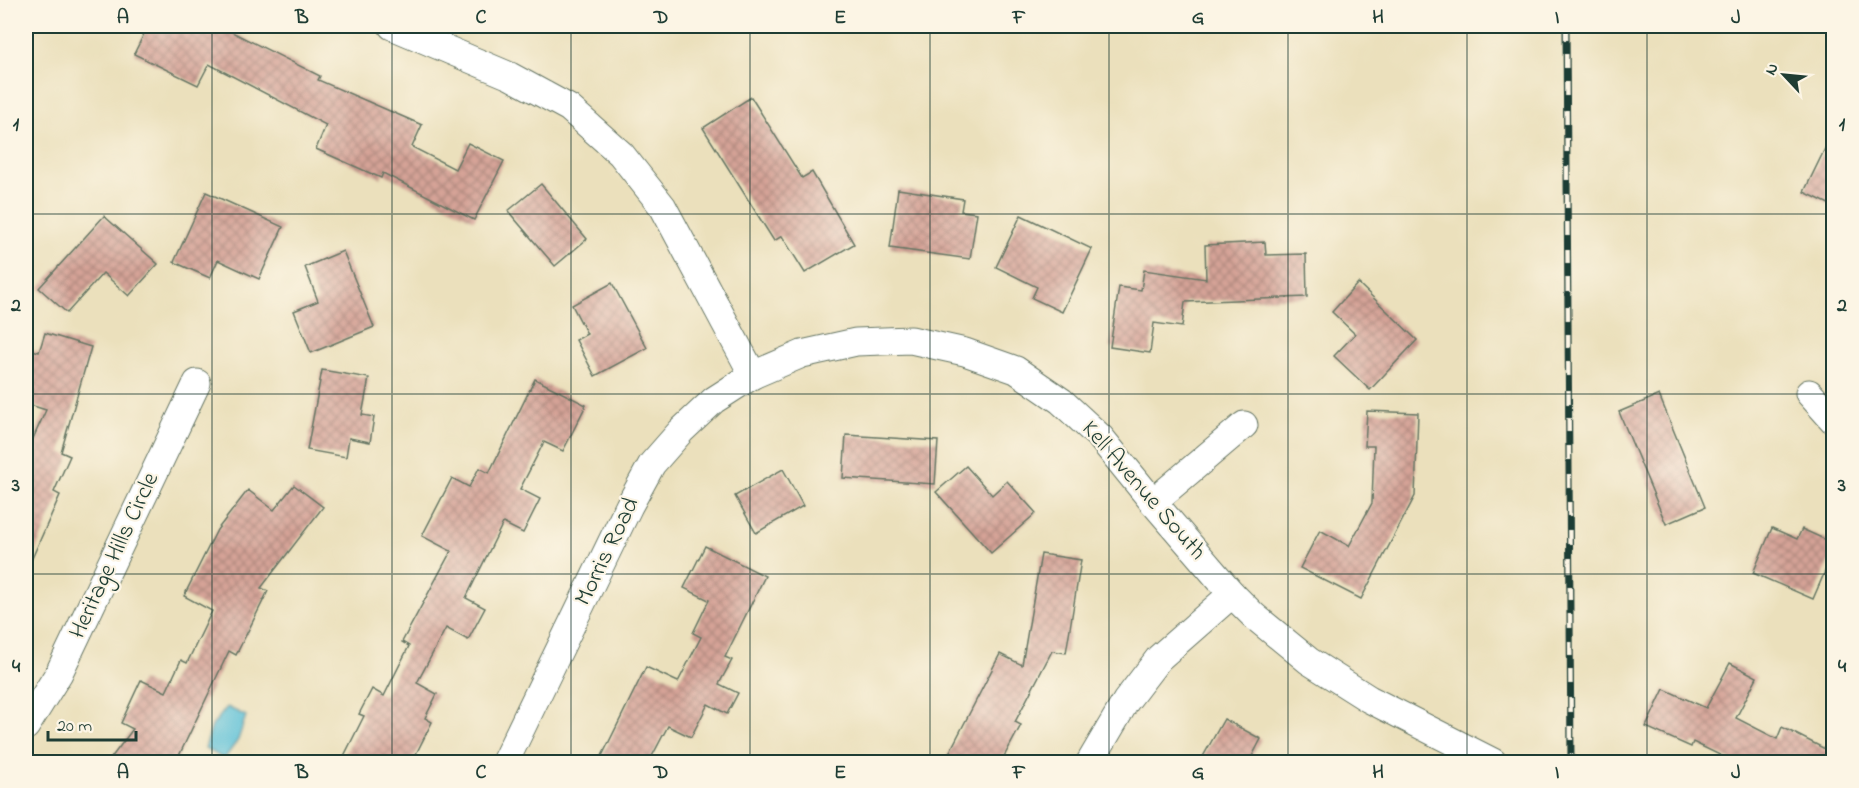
<svg xmlns="http://www.w3.org/2000/svg" width="1859" height="788" font-family="'Indie Flower',sans-serif">
<defs>
<pattern id="building-cross-hatch" width="8" height="8" patternUnits="userSpaceOnUse" patternTransform="scale(1.5)"><rect width="8" height="8" fill="#d5a397"/><path d="M0 0l8 8M0 8l8-8" fill="none" stroke="#ac867c"/></pattern>
</defs>
<rect width="100%" height="100%" fill="#fcf5e5"/>
<filter id="ink" filterUnits="userSpaceOnUse"><feTurbulence type="fractalNoise" baseFrequency=".0167" numOctaves="2"/><feDisplacementMap in="SourceGraphic" scale="12" xChannelSelector="R" yChannelSelector="G"/><feConvolveMatrix kernelMatrix="1 2 1 2 8 2 1 2 1" color-interpolation-filters="sRGB"/></filter>
<filter id="wash" filterUnits="userSpaceOnUse"><feTurbulence type="fractalNoise" baseFrequency=".008" numOctaves="4" result="noise"/><feDisplacementMap in="SourceGraphic" scale="24" xChannelSelector="R" yChannelSelector="G"/><feGaussianBlur stdDeviation="1.35" result="paint"/><feColorMatrix in="noise" values="0 0 0 0 0 0 0 0 0 0 0 0 0 0 0 0 0 1.4 0 .05"/><feComposite in="paint" operator="in"/></filter>
<g filter="url(#wash)">
<rect width="100%" height="100%" fill="#ebe0bc"/>
<!-- water -->
<path fill="#59bfd7" stroke="#3c7e86" stroke-width="1.5" d="M227,707L246,716L238,740L224,759L205,748L212,726Z"/>
<g id="blocks">
<!-- building -->
<g fill="url(#building-cross-hatch)">
<path d="M148,26H220L320,76L318,80L422,125L412,147L455,169L468,143L504,161L474,220L383,173L381,178L316,149L326,125L209,64L198,85L134,54Z"/>
<path d="M751,97L802,178L812,172L854,244L805,273L782,236L774,241L703,128Z"/>
<path d="M1833,132V206L1804,192Z"/>
<path d="M541,184L587,239L555,266L508,211Z"/>
<path d="M898,189L963,199L961,211L977,213L970,259L890,248Z"/>
<path d="M206,192L283,227L259,279L218,260L210,278L174,262Z"/>
<path d="M1021,215L1092,249L1062,312L1032,298L1037,287L996,267Z"/>
<path d="M104,216L158,264L129,296L103,273L67,313L39,288Z"/>
<path d="M1265,242L1266,255L1306,254L1307,297L1185,302L1182,327L1154,323L1150,353L1110,347L1119,287L1141,290L1144,270L1206,279L1205,245Z"/>
<path d="M343,251L374,327L311,353L294,311L318,301L305,267Z"/>
<path d="M612,283L647,348L595,376L576,340L587,334L572,305Z"/>
<path d="M1358,283L1417,340L1370,390L1334,356L1355,334L1332,312Z"/>
<path d="M45,333L91,347L61,452L70,456L54,492L60,495L26,572V454L46,410L27,404L32,389L26,387V348L39,352Z"/>
<path d="M322,370L369,378L362,415L374,417L370,442L349,438L346,457L307,450Z"/>
<path d="M535,379L586,405L563,451L544,442L520,489L540,499L523,533L503,523L466,598L485,608L468,640L446,628L417,683L437,694L425,718L432,722L412,762H341L364,716L359,714L372,689L384,696L409,646L402,642L451,551L422,536L452,478L469,487L479,468L489,473Z"/>
<path d="M1659,395L1705,507L1666,524L1619,412Z"/>
<path d="M1367,411L1418,413L1415,496L1361,599L1300,568L1320,530L1349,546L1372,503L1374,446H1365Z"/>
<path d="M846,435L938,441L935,484L843,478Z"/>
<path d="M966,466L992,495L1007,481L1036,513L991,553L936,492Z"/>
<path d="M783,469L803,506L756,533L735,496Z"/>
<path d="M294,485L323,507L261,588L268,591L236,655L229,651L176,762H108L133,729L121,723L141,680L166,692L181,660L187,663L212,611L184,596L217,530L248,490L274,510Z"/>
<path d="M1772,528L1797,539L1802,529L1833,543V553L1813,599L1753,573Z"/>
<path d="M705,546L765,576L725,657L732,660L719,684L738,693L727,714L708,704L691,737L668,726L649,762H599L646,667L678,682L701,637L693,633L709,600L684,588Z"/>
<path d="M1041,554L1081,560L1066,653L1052,651L1015,722L1021,725L1001,762H960L947,757L1000,654L1022,665Z"/>
<path d="M1730,663L1757,677L1736,718L1777,739L1782,727L1833,753V762H1734L1693,742L1691,747L1646,727L1664,689L1706,708Z"/>
<path d="M1224,719L1261,739L1249,762H1200Z"/>
</g>
</g>
</g>
<g filter="url(#ink)">
<use href="#blocks" fill-opacity="0" stroke="#667664" stroke-width="1.5"/>
<g fill="none" stroke-linecap="round" stroke-linejoin="round">
<!-- street casing -->
<g stroke="#667664" stroke-width="29">
<g id="street">
<path d="M392,26L510,76L569,108L621,154L663,207L753,375"/>
<path d="M1809,393L1834,421"/>
<path d="M1153,502L1244,425"/>
<path d="M26,726L59,673L197,383"/>
<path d="M505,762L629,506L652,464L681,431L714,400L753,375L802,354L856,342L911,340L965,352L1016,370L1061,401L1101,438L1153,502L1232,594L1254,616L1309,661L1369,699L1493,762"/>
<path d="M1090,762L1126,701L1159,658L1232,594"/>
</g>
</g>
<!-- street -->
<use href="#street" stroke="#fff" stroke-width="27"/>
<!-- rail casing -->
<g stroke="#1f3d34" stroke-width="7">
<path id="rail" d="M1566,26L1571,762"/>
</g>
<!-- rail -->
<use href="#rail" stroke="#fcf5e5" stroke-width="4.5" stroke-dasharray="14" stroke-linecap="butt"/>
</g>
</g>
<!-- grid -->
<path fill="none" stroke="#1f3d34" stroke-width="1.5" stroke-opacity="0.55" d="M212,26V762M392,26V762M571,26V762M750,26V762M930,26V762M1109,26V762M1288,26V762M1467,26V762M1647,26V762M26,214H1834M26,394H1834M26,574H1834"/>
<g text-anchor="middle" dominant-baseline="central" stroke-width="4.5" stroke-linejoin="round" paint-order="stroke">
<!-- street labels -->
<g font-size="24" fill="#1f3d34" stroke="#fcf5e5">
<text transform="translate(1143 491) rotate(49)">Kell Avenue South</text>
<text transform="translate(608 552) rotate(-64)">Morris Road</text>
<text transform="translate(115 556) rotate(-65)">Heritage Hills Circle</text>
</g>
</g>
<!-- margin -->
<rect width="1859" height="788" fill="none" stroke="#fcf5e5" stroke-width="66"/>
<!-- north arrow -->
<g transform="translate(1784 75) rotate(296)" stroke="#fcf5e5" stroke-width="4.5" paint-order="stroke">
<path d="M0-4.5L10 22L0 15L-10 22Z" fill="#1f3d34"/>
<text y="-9" font-size="16" font-weight="bold" text-anchor="middle" fill="#1f3d34">N</text>
</g>
<!-- scale -->
<path d="M48 731v9h88v-9" fill="none" stroke="#1f3d34" stroke-width="3"/>
<text x="57" y="731" font-size="18" fill="#1f3d34" stroke="#fcf5e5" stroke-width="4.5" paint-order="stroke">20 m</text>
<rect x="33" y="33" width="1793" height="722" fill="none" stroke="#1f3d34" stroke-width="2"/>
<g font-size="20" text-anchor="middle" font-weight="bold" fill="#1f3d34">
<text x="123" y="23">A</text>
<text x="302" y="23">B</text>
<text x="481" y="23">C</text>
<text x="661" y="23">D</text>
<text x="840" y="23">E</text>
<text x="1019" y="23">F</text>
<text x="1198" y="23">G</text>
<text x="1378" y="23">H</text>
<text x="1557" y="23">I</text>
<text x="1736" y="23">J</text>
<text x="16" y="130">1</text>
<text x="1842" y="130">1</text>
<text x="16" y="311">2</text>
<text x="1842" y="311">2</text>
<text x="16" y="491">3</text>
<text x="1842" y="491">3</text>
<text x="16" y="672">4</text>
<text x="1842" y="672">4</text>
<text x="123" y="778">A</text>
<text x="302" y="778">B</text>
<text x="481" y="778">C</text>
<text x="661" y="778">D</text>
<text x="840" y="778">E</text>
<text x="1019" y="778">F</text>
<text x="1198" y="778">G</text>
<text x="1378" y="778">H</text>
<text x="1557" y="778">I</text>
<text x="1736" y="778">J</text>
</g>
</svg>
